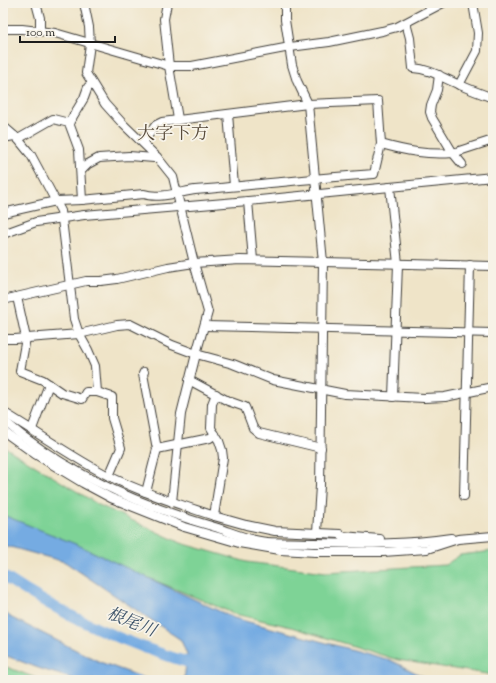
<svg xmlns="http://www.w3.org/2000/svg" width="496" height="683" font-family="'Sorts Mill Goudy','Noto Serif JP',serif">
<rect width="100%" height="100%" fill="#f7f3e8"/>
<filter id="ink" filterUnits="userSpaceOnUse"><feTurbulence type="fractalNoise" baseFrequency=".025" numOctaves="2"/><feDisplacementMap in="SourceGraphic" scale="8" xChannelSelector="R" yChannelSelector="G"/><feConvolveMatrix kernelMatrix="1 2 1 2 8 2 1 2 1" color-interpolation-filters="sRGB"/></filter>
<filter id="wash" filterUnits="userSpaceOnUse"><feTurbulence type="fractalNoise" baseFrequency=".012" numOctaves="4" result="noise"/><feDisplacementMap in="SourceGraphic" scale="16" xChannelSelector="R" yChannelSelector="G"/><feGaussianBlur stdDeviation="0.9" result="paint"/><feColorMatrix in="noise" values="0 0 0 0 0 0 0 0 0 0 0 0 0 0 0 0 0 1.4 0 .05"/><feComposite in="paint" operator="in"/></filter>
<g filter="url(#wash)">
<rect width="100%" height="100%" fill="#efe4c8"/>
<!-- green -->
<g fill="#7ed396" stroke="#4d7859">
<path d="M3,446L99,505L181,543L247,562L326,572L445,565L460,555L493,551V675L398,660L291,627L235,614L82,550L3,521Z"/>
<path d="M3,665L4,666L41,680H3Z"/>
</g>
<!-- water -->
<g fill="#74abe2" stroke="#48647f">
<path d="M3,515L78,545L234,618L390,660L430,680H184L187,655L181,640L65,562L3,545Z"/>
<path d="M3,611L12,618L100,662L150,680H77L41,669L4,655L3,654Z"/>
</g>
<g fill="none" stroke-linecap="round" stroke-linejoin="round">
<!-- river -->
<path stroke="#74abe2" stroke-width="11" d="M3,576C63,616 131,646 200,666"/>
</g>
</g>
<g filter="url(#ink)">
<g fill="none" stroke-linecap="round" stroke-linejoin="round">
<!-- minor casing -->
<g stroke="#3c3a36" stroke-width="10">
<g id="minor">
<path d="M36,3L40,18V31"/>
<path d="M84,3L89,27L90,44L86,73L105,104L123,124L157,157L173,177L194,263L208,312L196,354L181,414L172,502"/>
<path d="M167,3L164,19L169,66L178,119"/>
<path d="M285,3V20L292,65L297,81L308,104L323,262L320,486L317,532"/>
<path d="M406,23L410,38L413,68C431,69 444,79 460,85C471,90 482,94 493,98"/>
<path d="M3,29H22L55,33L169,66H192L290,47L329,42L382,31L397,27L443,3"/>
<path d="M459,85L477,51L478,33L473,3"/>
<path d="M228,114L234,186"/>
<path d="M3,126L18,139L31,155L61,211L74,319L79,334L88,350L95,366L97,392L112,397V418L121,448L109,476"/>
<path d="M3,138L14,136"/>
<path d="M18,139L53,119L69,123"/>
<path d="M381,144C406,151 427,155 453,153L432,118L430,112L431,105L437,90L439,75"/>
<path d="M462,164L453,153L493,140"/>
<path d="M81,171L88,164L99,158L129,156L154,158L157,157"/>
<path d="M390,187L493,177"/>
<path d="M82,200L79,150L69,123L84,98L88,87L92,84"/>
<path d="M3,213L56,201L82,200L144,194C157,199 181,192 195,190C255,185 314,178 374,174L381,144L378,101L308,104L162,122L156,125L143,142"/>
<path d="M3,234L36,222L84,215L248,201"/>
<path d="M253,260L248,201L390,187L398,264L393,397"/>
<path d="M17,297L26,338L20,371L43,380L62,393L82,399L86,392H97"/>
<path d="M3,300L86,281H101L117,279L168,267L194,263L240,260L493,266"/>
<path d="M205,326L493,333"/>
<path d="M3,339H15L79,334L117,325L130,324L172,345L196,354L233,364L273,380L345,394L424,398L445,397L493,387"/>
<path d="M144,372L143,374L157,449L146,492"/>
<path d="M189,380L228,401L245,407L253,428L259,433L321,448"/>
<path d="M3,412C33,430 62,450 92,467C130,489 173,502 214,516L223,458L222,450L219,441L211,428L212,404L216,394"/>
<path d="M3,420C64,473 141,506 218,528C233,533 251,541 267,542C282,543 297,542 312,543C359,544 405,545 451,538"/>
<path d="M32,429L49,384"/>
<path d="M3,431L35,454L83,483L111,498L184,527L239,543L280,550L315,552H383L427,549L458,539L493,536"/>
<path d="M157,449L210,438L215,434"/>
<path d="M464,496L470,265"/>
<path d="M214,516L246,525L275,531L340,534L342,536L380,539"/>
</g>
</g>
<!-- minor -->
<use href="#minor" stroke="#fff" stroke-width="8"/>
</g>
</g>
<g text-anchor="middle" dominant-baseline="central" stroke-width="3.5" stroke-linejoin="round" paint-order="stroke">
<!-- water labels -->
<g font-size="17" font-style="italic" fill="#3f556b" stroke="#f7f3e8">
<text transform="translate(131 623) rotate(22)">根尾川</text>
</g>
<!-- quarter labels -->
<g font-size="18" fill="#584b3b" stroke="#f7f3e8">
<text x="173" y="135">大字下方</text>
</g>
</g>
<!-- margin -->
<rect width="496" height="683" fill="none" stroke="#f7f3e8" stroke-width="16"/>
<!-- scale -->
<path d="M20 36v6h95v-6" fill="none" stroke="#1c1c1c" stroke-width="2"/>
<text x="26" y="36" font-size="12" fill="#1c1c1c" stroke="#f7f3e8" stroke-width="3" paint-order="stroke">100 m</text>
</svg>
